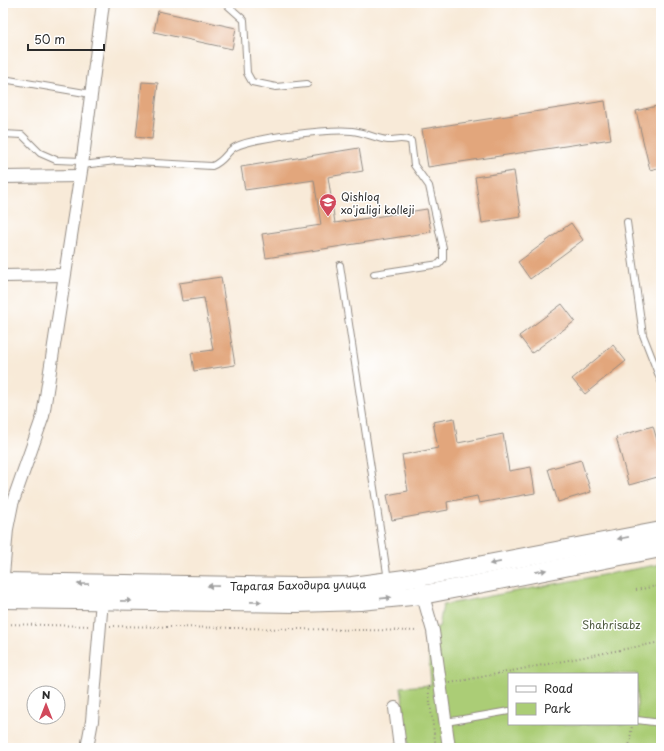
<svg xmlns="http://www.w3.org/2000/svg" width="664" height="751" font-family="'Playpen Sans',sans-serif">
<rect width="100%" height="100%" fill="#fff"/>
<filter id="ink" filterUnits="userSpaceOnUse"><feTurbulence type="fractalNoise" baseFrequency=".025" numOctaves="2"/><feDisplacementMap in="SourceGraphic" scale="8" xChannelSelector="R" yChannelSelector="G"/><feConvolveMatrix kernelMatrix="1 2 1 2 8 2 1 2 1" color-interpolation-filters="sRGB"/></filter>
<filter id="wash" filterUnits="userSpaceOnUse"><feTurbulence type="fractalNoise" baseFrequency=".012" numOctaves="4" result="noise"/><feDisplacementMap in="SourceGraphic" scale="16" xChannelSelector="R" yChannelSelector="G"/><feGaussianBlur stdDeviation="0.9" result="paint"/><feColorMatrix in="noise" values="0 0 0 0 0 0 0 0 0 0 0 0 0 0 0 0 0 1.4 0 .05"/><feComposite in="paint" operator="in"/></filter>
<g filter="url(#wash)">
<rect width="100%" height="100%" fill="#f8ead8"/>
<!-- green -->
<path fill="#abcd76" stroke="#6b7c50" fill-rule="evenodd" d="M661,564V748H409L401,687L431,685L427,628L439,627L443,605ZM509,674H637V724H509Z"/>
<g id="blocks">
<!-- building -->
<g fill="#e2a67c">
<path d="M158,11L236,28L232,49L154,32Z"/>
<path d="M142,82L158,83L152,139L136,137Z"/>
<path d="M605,101L611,139L428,167L422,129Z"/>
<path d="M661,105V167L650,170L636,111Z"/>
<path d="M359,148L363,171L328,177L335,223L427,209L431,232L266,258L262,234L321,225L314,180L245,190L241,167Z"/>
<path d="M514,171L521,217L482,223L475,177Z"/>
<path d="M571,223L583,240L530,279L518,262Z"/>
<path d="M221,277L235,365L194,371L191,353L213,350L204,298L182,301L179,283Z"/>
<path d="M562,304L575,321L532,353L519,336Z"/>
<path d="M613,345L626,361L585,394L572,379Z"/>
<path d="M454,418L458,443L503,434L509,471L531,467L535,493L479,503L477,496L447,502L448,510L392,520L387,495L408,491L402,455L438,448L433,422Z"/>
<path d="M653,426L661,454V476L629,485L616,437Z"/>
<path d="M581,460L591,492L558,502L548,469Z"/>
</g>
</g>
</g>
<g filter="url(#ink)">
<use href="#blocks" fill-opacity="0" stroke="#928a82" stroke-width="1"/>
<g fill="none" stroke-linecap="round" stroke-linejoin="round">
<!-- lane casing -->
<g stroke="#928a82" stroke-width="8">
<g id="lane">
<path d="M225,3L244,20L247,73L252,82L276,87L307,84"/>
<path d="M3,79L91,94"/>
<path d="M3,134L22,135L40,153L56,160L82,161"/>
<path d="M82,165L116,161L212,166C225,161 226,152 235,147C254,137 330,129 352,131C364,132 376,139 388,140C397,140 402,137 411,141L414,165L429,186L443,248V259L439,264L374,274"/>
<path d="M627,222L643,335L661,381"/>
<path d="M340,265L388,580"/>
<path d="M637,720L661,723"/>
<path d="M446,722L509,711"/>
</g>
</g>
<!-- street casing -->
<g stroke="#928a82" stroke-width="14">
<g id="street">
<path d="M3,177L80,176"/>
<path d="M3,276L64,275"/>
<path d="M3,575L7,529L12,504L43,416L82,165L103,3"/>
<path d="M421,589L433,631L449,748"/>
<path d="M395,708L400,748"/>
<path d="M87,748L92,721L102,600"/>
</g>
</g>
<!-- primary casing -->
<g stroke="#928a82" stroke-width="20">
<g id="primary">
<path d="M3,582L300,587L352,586L420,577L661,531"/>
<path d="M3,599L297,603L360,601L422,595L661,548"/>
</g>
</g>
<!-- path -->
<g stroke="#928a82" stroke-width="2" stroke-dasharray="1 3" stroke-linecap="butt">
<path d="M636,590L661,585"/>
<path d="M3,624L90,626"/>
<path d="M110,626L422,631"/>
<path d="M450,683L661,642"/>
<path d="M430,687H428L436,748"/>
<path d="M629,748L632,725"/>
</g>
<!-- lane -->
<use href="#lane" stroke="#fff" stroke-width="6"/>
<!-- street -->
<use href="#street" stroke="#fff" stroke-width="12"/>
<!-- primary -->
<use href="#primary" stroke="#fff" stroke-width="18"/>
</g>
<!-- one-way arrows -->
<defs><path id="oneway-solid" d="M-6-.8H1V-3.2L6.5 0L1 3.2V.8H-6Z"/></defs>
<g fill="#a0a0a0">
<use href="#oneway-solid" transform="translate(623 538) rotate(169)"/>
<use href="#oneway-solid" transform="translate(495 563) rotate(169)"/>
<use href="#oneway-solid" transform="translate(541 571) rotate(-11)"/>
<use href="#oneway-solid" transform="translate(83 584) rotate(-179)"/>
<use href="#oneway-solid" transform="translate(213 586) rotate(-179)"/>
<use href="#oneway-solid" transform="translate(386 598) rotate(-6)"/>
<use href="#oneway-solid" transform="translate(126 601) rotate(1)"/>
<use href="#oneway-solid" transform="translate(256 602) rotate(1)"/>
</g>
</g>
<!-- icons -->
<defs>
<g id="university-pin" transform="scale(0.9)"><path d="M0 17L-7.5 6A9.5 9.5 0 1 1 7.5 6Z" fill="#d1495b" stroke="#fff"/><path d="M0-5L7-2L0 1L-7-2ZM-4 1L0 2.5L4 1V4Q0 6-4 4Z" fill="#fff"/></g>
</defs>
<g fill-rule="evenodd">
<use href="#university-pin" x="328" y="202"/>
</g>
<g text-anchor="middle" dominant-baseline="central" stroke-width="3" stroke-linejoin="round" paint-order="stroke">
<!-- poi labels -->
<g font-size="11" fill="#2b2b2b" stroke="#fff" text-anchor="start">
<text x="341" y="196">Qishloq<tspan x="341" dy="13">xo'jaligi kolleji</tspan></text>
</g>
<!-- street labels -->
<g font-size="11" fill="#2b2b2b" stroke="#fff">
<text transform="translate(298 585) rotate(-1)">Тарагая Баходира улица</text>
</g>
<!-- park labels -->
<g font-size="11" fill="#515c42" stroke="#fff">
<text x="611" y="624">Shahrisabz</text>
</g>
</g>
<!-- margin -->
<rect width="664" height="751" fill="none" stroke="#fff" stroke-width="16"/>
<!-- legend -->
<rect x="508" y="673" width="130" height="52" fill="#ffffff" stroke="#aaaaaa"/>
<rect x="516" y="686" width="20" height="6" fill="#ffffff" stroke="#aaaaaa"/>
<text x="544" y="693" font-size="12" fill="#2b2b2b">Road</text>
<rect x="516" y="703" width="20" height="12" fill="#abcd76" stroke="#aaaaaa"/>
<text x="544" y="713" font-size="12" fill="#2b2b2b">Park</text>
<!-- north arrow -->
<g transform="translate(46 705)"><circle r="19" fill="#ffffff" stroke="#aaaaaa"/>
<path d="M0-3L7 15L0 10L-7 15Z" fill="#d1495b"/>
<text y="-6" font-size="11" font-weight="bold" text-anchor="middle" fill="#2b2b2b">N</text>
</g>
<!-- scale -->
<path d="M28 44v6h76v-6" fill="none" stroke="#2b2b2b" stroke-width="2"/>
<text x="34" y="44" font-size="12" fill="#2b2b2b" stroke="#ffffff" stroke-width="3" paint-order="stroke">50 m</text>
</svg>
